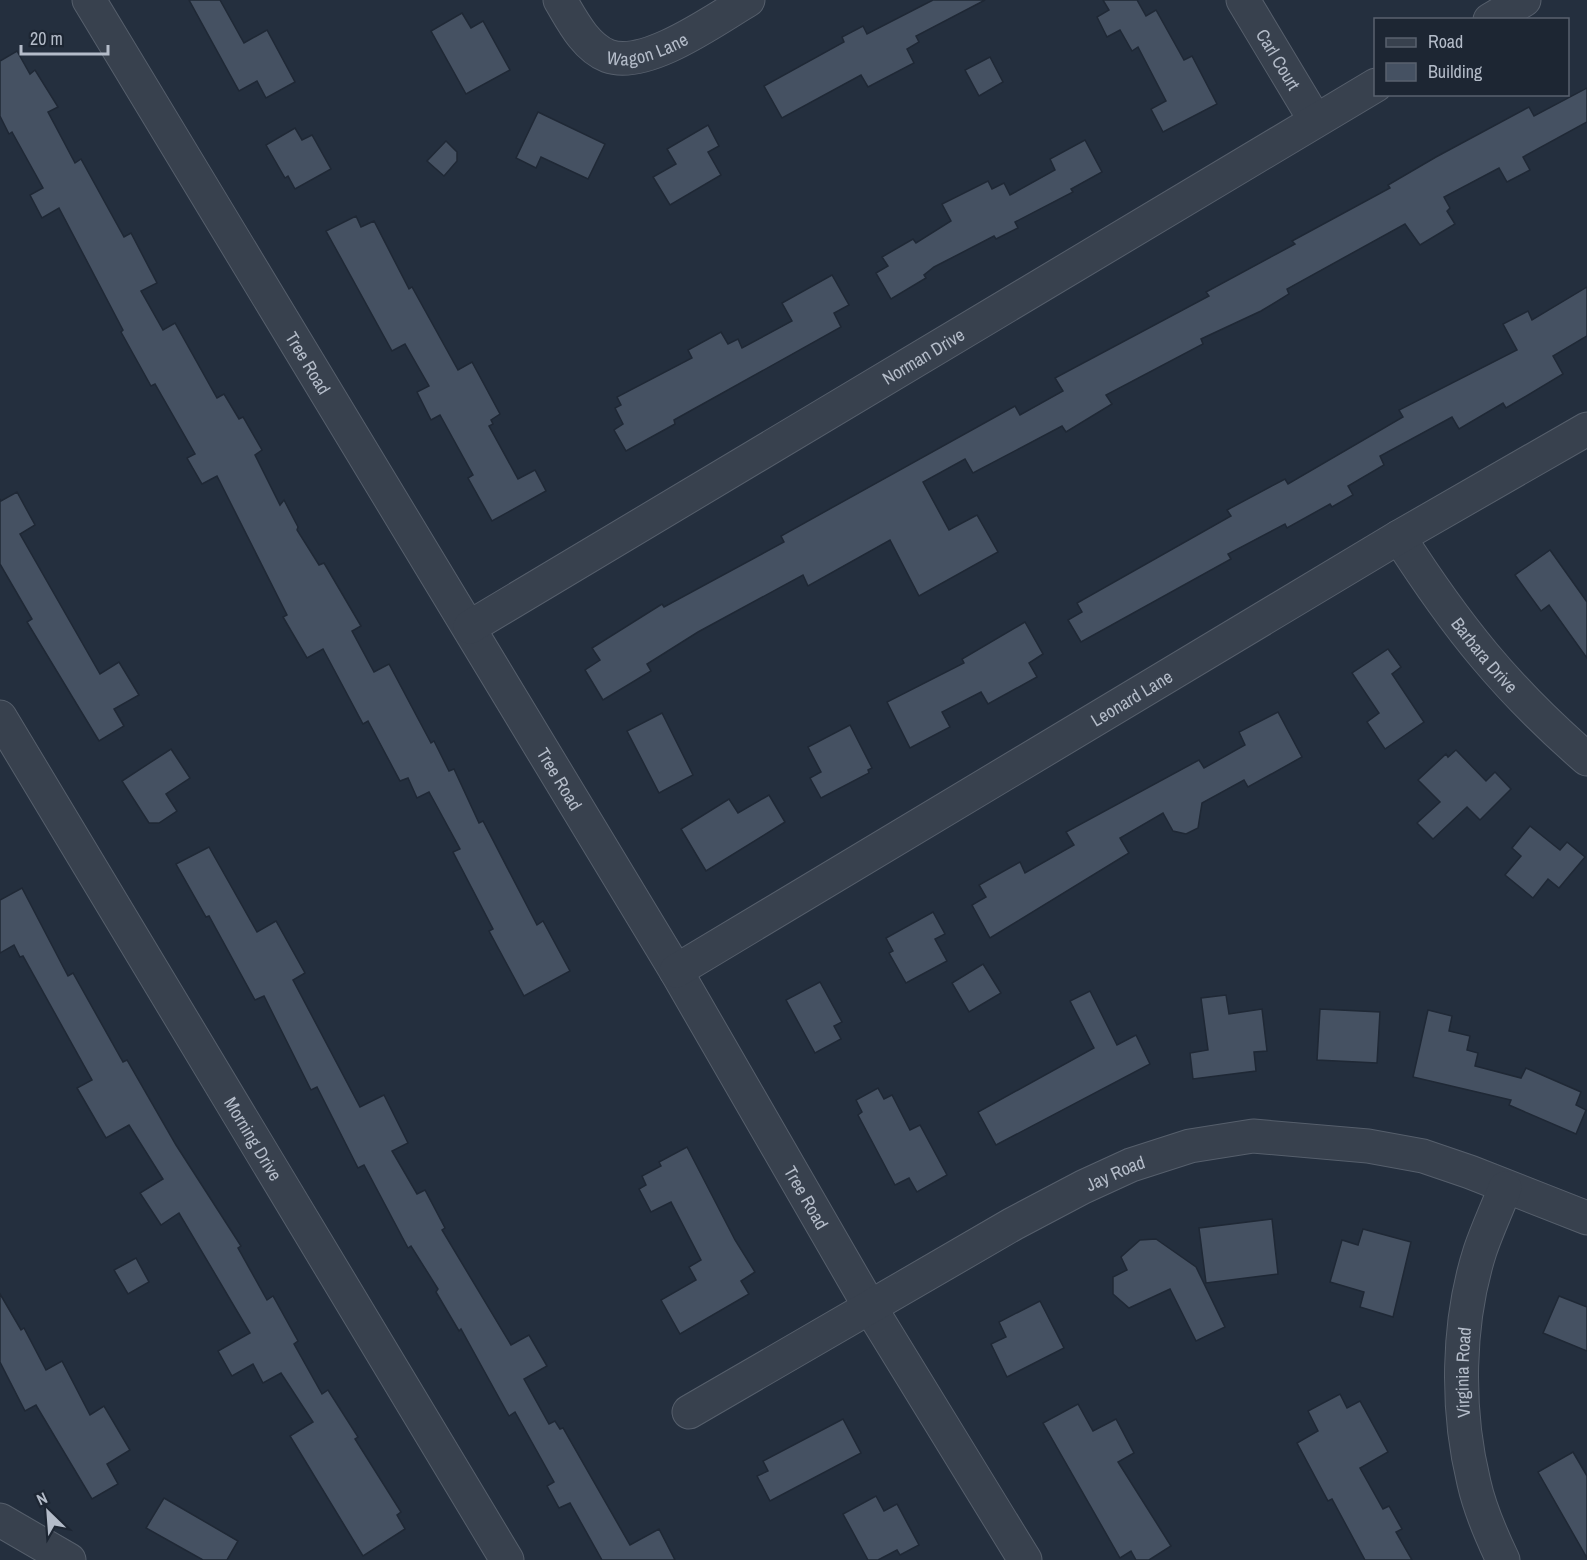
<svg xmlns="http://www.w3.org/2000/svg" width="1587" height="1560" font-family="'Archivo Narrow',sans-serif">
<rect width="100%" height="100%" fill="#242f3e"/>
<!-- building -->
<g fill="#455162" stroke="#1f2835" stroke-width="1.5">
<path d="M189,0H220L244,43L267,30L295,82L266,98L257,81L239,91Z"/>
<path d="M933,0H985L916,36L919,42L907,49L914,63L868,87L861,75L782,118L764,86L844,42L842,37L863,26L867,34Z"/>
<path d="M1103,0H1137L1146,16L1156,10L1184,60L1192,56L1217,104L1163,132L1151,109L1166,101L1138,47L1132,51L1120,30L1107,37L1097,17L1109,10Z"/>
<path d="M462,13L471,28L483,21L510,70L466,94L431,31Z"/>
<path d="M17,51L30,74L35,70L58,107L48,112L75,163L81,159L124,237L131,233L157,283L141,291L163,330L175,323L217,398L224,394L239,419L243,417L262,450L255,455L280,505L284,500L298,527L297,530L319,565L324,563L361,626L352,631L374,672L389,664L431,743L434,741L449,771L454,769L479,823L483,821L537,925L543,921L570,971L524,996L489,931L493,929L453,852L460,849L434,801L429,792L417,798L408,778L400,781L368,721L363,724L323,649L307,658L283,617L287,615L217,476L202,484L187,458L195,454L155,384L151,386L121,332L123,330L59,208L42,218L30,195L43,188L12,132L9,134L0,116V61Z"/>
<path d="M990,57L1003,82L979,96L965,70Z"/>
<path d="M1587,88V122L1523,157L1530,170L1507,182L1499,168L1444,197L1450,208L1447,211L1455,224L1420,245L1405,224L1287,289L1289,294L1261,311L1201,339L1203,344L1106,395L1112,404L1066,432L1062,426L973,473L965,459L923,482L949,530L977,515L998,552L919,596L890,540L808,586L803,575L698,632L647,664L651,671L603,700L585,670L600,660L592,648L662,604L664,607L784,542L781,536L1015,406L1020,415L1063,391L1055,378L1209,296L1206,292L1295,244L1292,241L1390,188L1388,185L1436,157L1529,107L1534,116Z"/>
<path d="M538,112L605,144L588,179L541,157L536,168L516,158Z"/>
<path d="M708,125L719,146L708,152L721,175L670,205L653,177L676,164L667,149Z"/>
<path d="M295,128L302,140L312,135L331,169L295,189L288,176L285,178L266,145Z"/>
<path d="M1085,140L1102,172L1071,189L1073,192L1015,222L1018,228L996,239L994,236L934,267L924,275L926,278L891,299L876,273L888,266L882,257L913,239L916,243L951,221L942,204L988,181L992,189L1004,183L1010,195L1055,170L1050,159Z"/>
<path d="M446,141L457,152V161L444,176L427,161Z"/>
<path d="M356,216L361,227L374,221L409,289L412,287L458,370L472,362L500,414L491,420L493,424L489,426L518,479L535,470L546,491L492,521L468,478L473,475L440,415L431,420L417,392L429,386L405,344L392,351L326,231Z"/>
<path d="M832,275L849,305L834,313L841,327L674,420L675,424L626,451L614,430L623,424L615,408L621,405L617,397L692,358L688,350L721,332L728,344L738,339L742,348L792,321L782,303Z"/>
<path d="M1587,287V336L1553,356L1563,374L1506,408L1503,403L1459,429L1452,417L1380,456L1384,465L1348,486L1353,495L1332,507L1330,504L1287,528L1285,524L1228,554L1231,559L1081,642L1068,620L1082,612L1077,603L1231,516L1227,510L1285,479L1288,484L1403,417L1399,410L1517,350L1503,324L1528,311L1532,320Z"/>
<path d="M17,492L35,525L20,534L100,674L119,662L139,695L114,709L124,726L99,741L27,622L32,619L0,564V499L1,501Z"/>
<path d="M1550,550L1587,602V658L1549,605L1541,611L1515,575Z"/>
<path d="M1025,622L1043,654L1029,663L1037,677L988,704L981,692L942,712L950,727L910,748L887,702L964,663L962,659Z"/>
<path d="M1388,649L1401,667L1392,674L1424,722L1385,749L1367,722L1379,713L1352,673Z"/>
<path d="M1278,712L1302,757L1248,787L1244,780L1202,803L1198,828L1186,834L1173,831L1163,813L1120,838L1129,853L990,938L972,905L986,897L979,885L1020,862L1025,873L1074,845L1066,832L1199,760L1204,768L1245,745L1239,732Z"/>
<path d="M662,713L693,775L659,793L627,731Z"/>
<path d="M850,725L872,768L868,770L869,773L821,798L810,778L821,772L808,747Z"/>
<path d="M171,749L190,778L166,794L177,811L159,823H149L122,781Z"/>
<path d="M1456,750L1486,781L1495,772L1511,789L1480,820L1467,807L1433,839L1417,823L1440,802L1418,780L1446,754L1448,757Z"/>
<path d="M769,795L785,822L706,871L681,829L729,799L738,813Z"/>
<path d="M1530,826L1560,850L1567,842L1585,857L1559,888L1548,879L1533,898L1505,875L1521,856L1512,848Z"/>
<path d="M209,847L257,932L276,921L305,973L293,980L360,1107L384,1095L408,1143L392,1151L417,1194L425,1190L445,1228L442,1230L511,1345L529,1335L547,1366L524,1379L549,1424L555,1421L560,1429L563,1428L630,1545L659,1529L675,1560H602L570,1503L559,1508L547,1486L554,1482L515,1412L509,1416L461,1329L459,1331L436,1292L438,1289L411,1246L408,1248L364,1165L358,1168L317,1087L311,1090L264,996L255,1000L209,916L206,917L176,864Z"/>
<path d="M22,888L68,976L73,973L123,1062L127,1060L176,1145L241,1246L238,1248L267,1300L273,1296L298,1341L294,1344L322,1394L328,1390L358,1437L355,1439L401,1512L397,1515L405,1529L363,1556L290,1436L313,1422L281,1373L263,1383L253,1364L232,1376L218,1351L250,1333L179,1213L161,1225L140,1193L163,1179L129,1125L106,1138L77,1088L92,1080L23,956L20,957L14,945L0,953V900Z"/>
<path d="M933,912L945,934L935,939L947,961L906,983L889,953L893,951L886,938Z"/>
<path d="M983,964L1001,993L969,1012L952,983Z"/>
<path d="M820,982L842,1022L834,1026L841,1039L815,1053L786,1000Z"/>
<path d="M1090,991L1117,1045L1136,1035L1150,1064L996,1145L978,1112L1094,1048L1070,1001Z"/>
<path d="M1226,995L1229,1014L1262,1009L1267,1051L1254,1052L1256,1071L1193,1079L1190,1053L1208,1050L1201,998Z"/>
<path d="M1320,1009L1380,1012L1377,1063L1317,1060Z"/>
<path d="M1428,1010L1452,1016L1449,1031L1470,1036L1467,1050L1478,1053L1475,1066L1521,1078L1526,1068L1581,1092L1576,1105L1586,1110L1576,1134L1509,1105L1511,1100L1413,1077Z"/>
<path d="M878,1088L884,1099L892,1095L910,1130L920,1125L947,1175L917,1192L909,1178L895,1185L858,1115L862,1112L856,1100Z"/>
<path d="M687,1147L735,1240L755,1272L741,1281L749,1294L680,1334L661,1300L696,1280L689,1267L701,1260L671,1202L651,1212L639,1189L646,1185L642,1176L661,1166L659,1162Z"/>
<path d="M1272,1219L1278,1274L1206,1283L1199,1228Z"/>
<path d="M1363,1229L1411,1242L1393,1317L1360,1307L1364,1292L1330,1282L1342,1240L1358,1245Z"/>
<path d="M1156,1239L1196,1267L1225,1327L1196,1341L1170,1289L1129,1308L1113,1294V1277L1127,1270L1121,1257L1140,1240Z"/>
<path d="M136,1258L149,1282L128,1294L114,1270Z"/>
<path d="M0,1294L21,1330L24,1328L46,1370L62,1361L90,1415L104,1406L130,1450L107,1464L118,1484L92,1499L36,1405L25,1411L0,1362Z"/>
<path d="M1559,1296L1587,1307V1351L1543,1333Z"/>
<path d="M1040,1301L1064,1348L1007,1377L991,1344L1006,1337L999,1322Z"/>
<path d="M1340,1394L1347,1408L1360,1401L1388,1452L1360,1468L1383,1509L1389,1506L1402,1529L1396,1532L1412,1560H1365L1332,1499L1328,1501L1297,1443L1318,1431L1308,1411Z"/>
<path d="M1078,1404L1093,1431L1116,1419L1134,1453L1118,1462L1171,1546L1149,1560H1136L1131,1551L1120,1558L1043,1423Z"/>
<path d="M843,1419L861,1453L770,1501L757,1476L768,1471L763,1461Z"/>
<path d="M1573,1452L1587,1476V1558L1538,1472Z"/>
<path d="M876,1496L884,1511L897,1504L919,1545L900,1555L897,1550L878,1560H868L843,1514Z"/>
<path d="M164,1498L238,1541L227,1560H203L146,1528Z"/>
</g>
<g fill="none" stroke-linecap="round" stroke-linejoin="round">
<!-- minor casing -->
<g stroke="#565f6c" stroke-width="35">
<g id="minor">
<path id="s1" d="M89,0L676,971L871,1309L1025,1560"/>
<path id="s2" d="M560,0C572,20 585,47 608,56C646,70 716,19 748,0"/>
<path id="s3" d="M1243,0L1315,120"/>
<path d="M1490,20L1524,0"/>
<path id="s4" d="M1399,537C1456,626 1506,689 1587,759"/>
<path id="s5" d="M470,627L1376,85"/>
<path id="s6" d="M0,717L507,1560"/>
<path id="s7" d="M676,971L1399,537L1587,429"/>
<path id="s8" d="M689,1412L1013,1224L1083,1187L1131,1165L1190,1146L1253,1136L1368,1146L1423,1156L1470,1172L1587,1218"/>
<path d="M0,1520L69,1560"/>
<path id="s9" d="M1503,1560C1491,1535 1480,1510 1474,1483C1456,1410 1457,1323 1480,1251C1487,1230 1497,1209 1505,1188"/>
</g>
</g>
<!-- minor -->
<use href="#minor" stroke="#38414e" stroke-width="33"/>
</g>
<g text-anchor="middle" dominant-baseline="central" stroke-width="4.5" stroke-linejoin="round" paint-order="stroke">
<!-- street labels -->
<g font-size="18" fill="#b4bcc9" stroke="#1d2633">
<text stroke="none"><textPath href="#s2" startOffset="116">Wagon Lane</textPath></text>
<text stroke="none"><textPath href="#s3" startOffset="69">Carl Court</textPath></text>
<text stroke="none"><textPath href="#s5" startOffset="528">Norman Drive</textPath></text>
<text stroke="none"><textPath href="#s1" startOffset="424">Tree Road</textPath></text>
<text stroke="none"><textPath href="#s4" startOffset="146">Barbara Drive</textPath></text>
<text stroke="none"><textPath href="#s7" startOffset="531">Leonard Lane</textPath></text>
<text stroke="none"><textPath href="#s1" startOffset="910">Tree Road</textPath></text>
<text stroke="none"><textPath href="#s6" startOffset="492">Morning Drive</textPath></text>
<text stroke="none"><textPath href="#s8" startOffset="489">Jay Road</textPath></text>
<text stroke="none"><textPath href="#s1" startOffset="1396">Tree Road</textPath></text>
<text stroke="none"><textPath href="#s9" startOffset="194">Virginia Road</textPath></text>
</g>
</g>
<!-- legend -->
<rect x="1374" y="18" width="195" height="78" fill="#1d2633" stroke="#59626f" stroke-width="1.5"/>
<rect x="1386" y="38" width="30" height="9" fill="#38414e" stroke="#59626f" stroke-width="1.5"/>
<text x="1428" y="48" font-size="18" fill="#b4bcc9">Road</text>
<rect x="1386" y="63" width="30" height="18" fill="#455162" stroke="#59626f" stroke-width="1.5"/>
<text x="1428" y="78" font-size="18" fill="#b4bcc9">Building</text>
<!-- north arrow -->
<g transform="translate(48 1512) rotate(335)" stroke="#1d2633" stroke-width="4.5" paint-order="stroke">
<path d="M0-4.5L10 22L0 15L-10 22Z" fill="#b4bcc9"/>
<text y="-9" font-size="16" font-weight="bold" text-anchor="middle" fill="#b4bcc9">N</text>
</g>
<!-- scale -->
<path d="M21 45v9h87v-9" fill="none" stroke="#b4bcc9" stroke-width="3"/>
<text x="30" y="45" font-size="18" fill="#b4bcc9" stroke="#1d2633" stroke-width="4.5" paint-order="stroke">20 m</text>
</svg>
